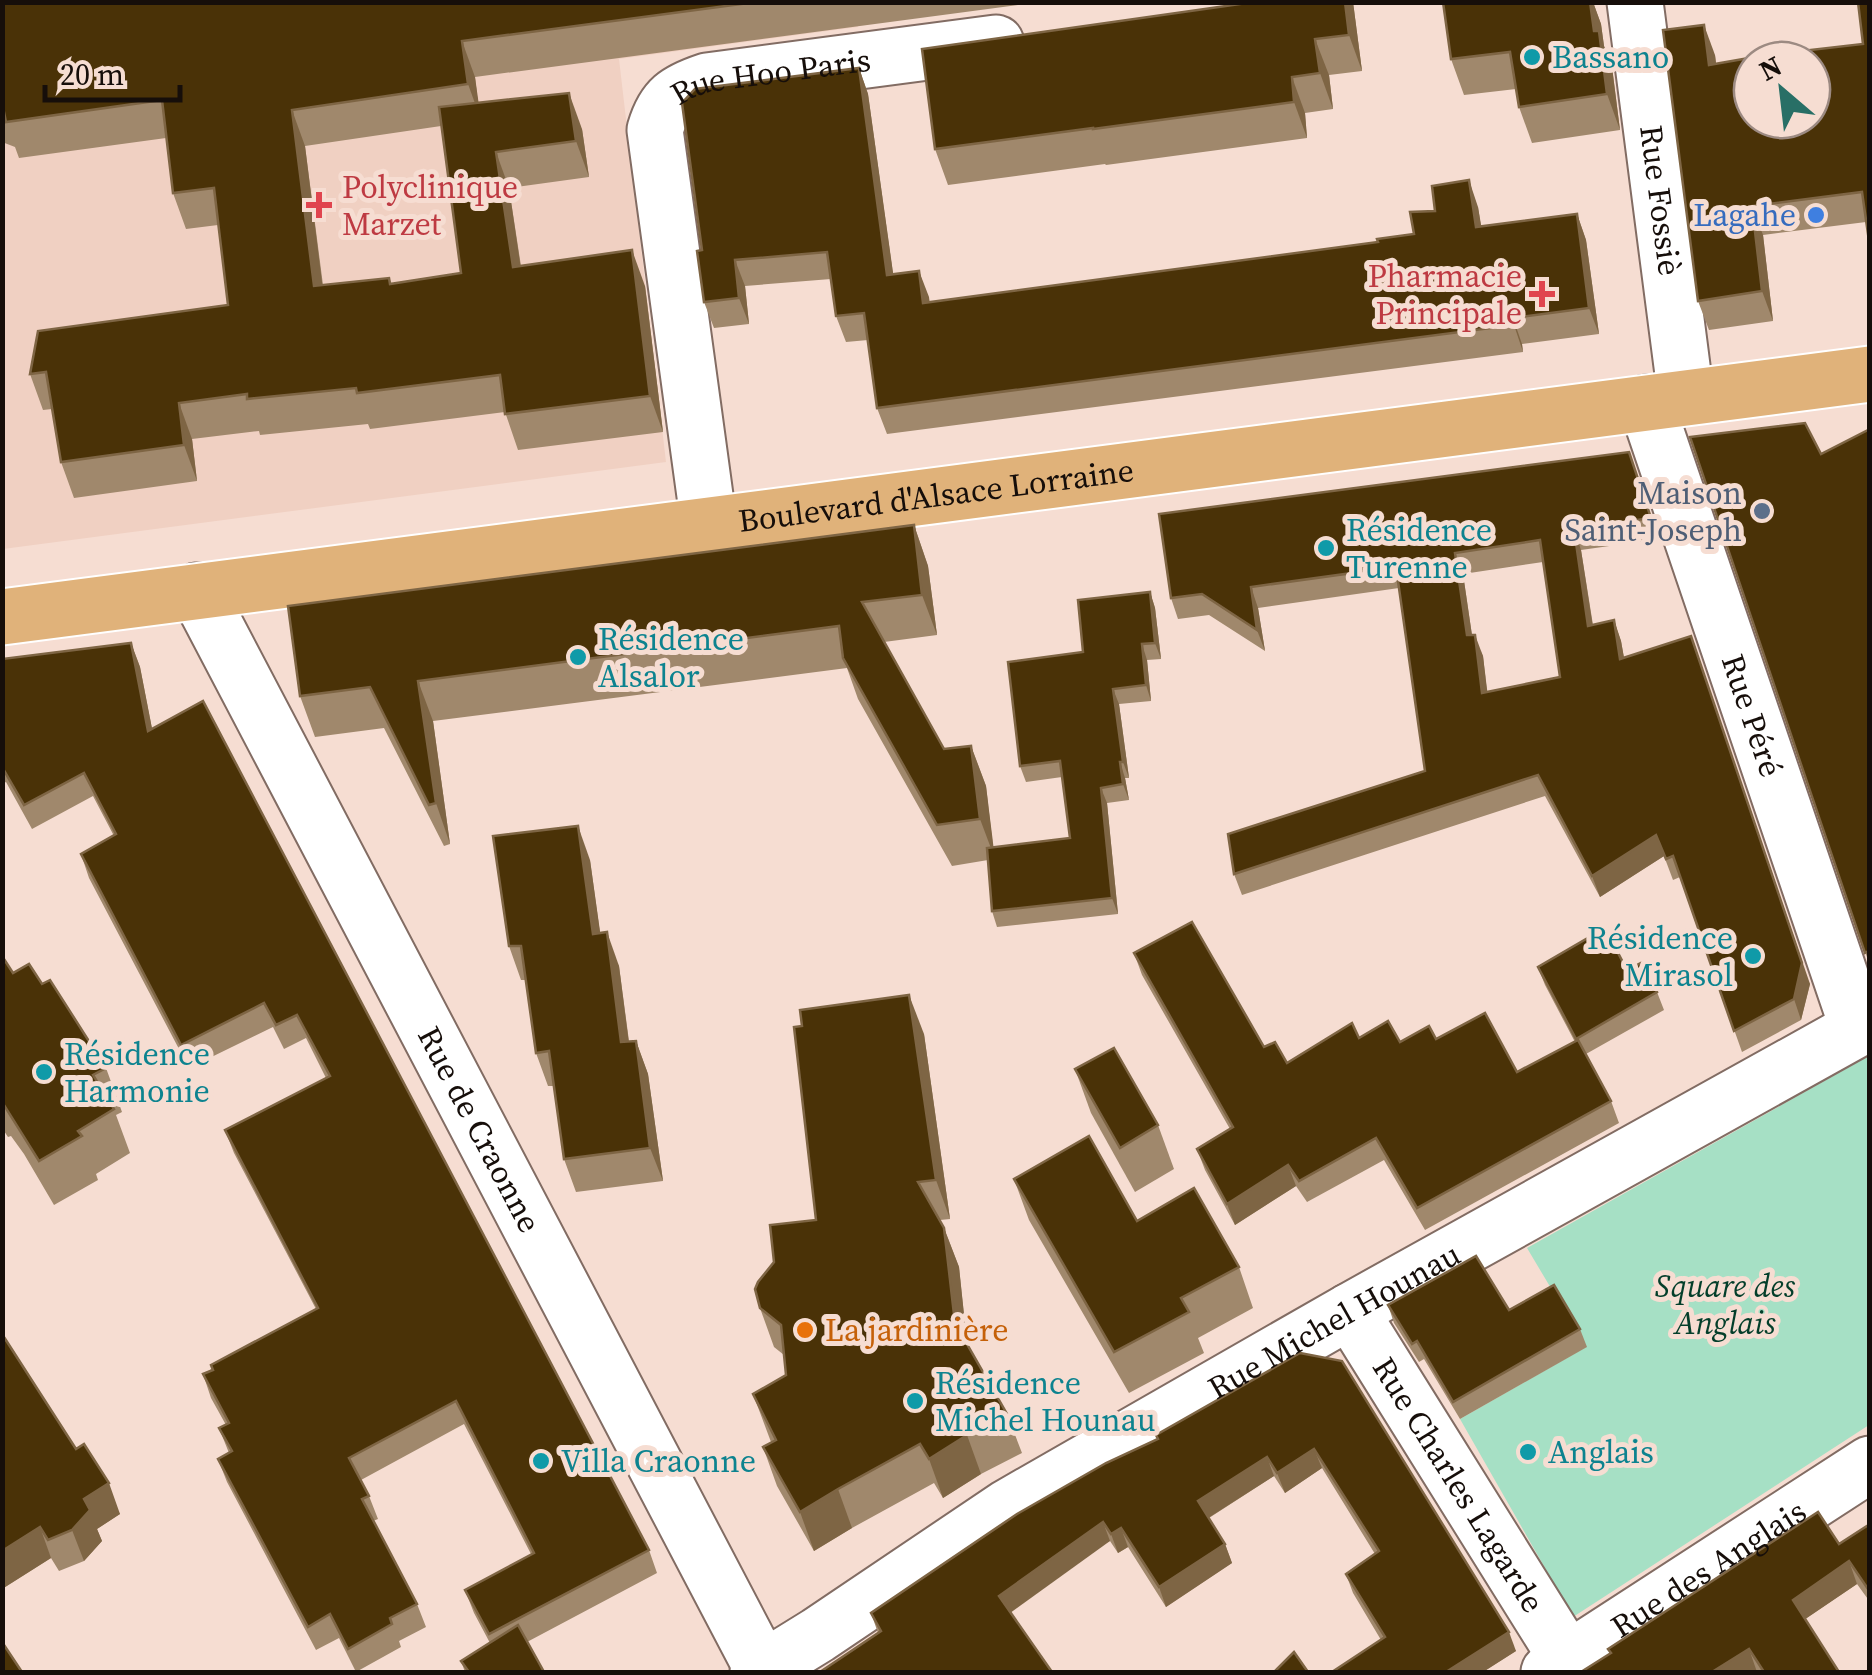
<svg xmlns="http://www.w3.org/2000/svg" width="1872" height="1675" font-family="'Source Serif 4',serif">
<rect width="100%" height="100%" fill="#f6ddd2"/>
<!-- built -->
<path fill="#f0d0c2" d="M261,2H855L858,27L619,59L666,462L3,549L2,10Z"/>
<!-- green -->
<path fill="#a6e0c5" d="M1869,1056V1425L1573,1617L1460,1419L1586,1347L1527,1248Z"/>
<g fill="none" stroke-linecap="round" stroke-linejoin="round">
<!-- minor casing -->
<g stroke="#826c63" stroke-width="59">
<g id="minor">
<path id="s1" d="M1635,2L1686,397"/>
<path id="s2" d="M1646,403L1858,1028"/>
<path id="s3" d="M709,525L655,130C664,99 677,91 707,81L996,43"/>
<path id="s4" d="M197,591L764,1672"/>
<path id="s5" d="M1350,1311L1568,1660"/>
<path id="s6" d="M758,1672L818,1635L1008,1507L1350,1311L1870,1022"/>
<path id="s7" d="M1549,1672L1870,1464"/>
</g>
</g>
<!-- major casing -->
<g stroke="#fff" stroke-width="59">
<g id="major">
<path id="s8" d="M2,617L1870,374"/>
</g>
</g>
<!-- minor -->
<use href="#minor" stroke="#fff" stroke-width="55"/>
<!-- major -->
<use href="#major" stroke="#e0b27a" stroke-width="55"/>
</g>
<!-- wall -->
<g fill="#a0886c" fill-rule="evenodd">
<path d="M2,2H1041L475,77L478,103L582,129L589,177L509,188L521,266L645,286L663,432L518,450L505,412L370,429L368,424L260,435L259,431L192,439L197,481L74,498L61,462L52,409L43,410L30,374L228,305L218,225L186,229L173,193L166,138L19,158L15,147L2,142ZM441,126L461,273L392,284L389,278L323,285L305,146Z"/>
<path d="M1254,2H1353L1362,71L1329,75L1333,109L1305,113L1307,138L1106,165L1105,164L948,185L935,149Z"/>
<path d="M1443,2H1593L1601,24L1604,46L1612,67L1620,130L1532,143L1519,107L1516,89L1464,95L1451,59Z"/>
<path d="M1870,2L1866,222L1763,235L1773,321L1709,330L1698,301L1715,55L1716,64L1863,44Z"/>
<path d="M859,68L868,94L893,274L919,271L929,302L1378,242L1414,234L1435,211L1478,207L1481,227L1577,214L1586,240L1599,334L1522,344L1523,352L887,434L877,408L868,340L846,342L836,316L831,279L745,286L749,324L714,328L704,302L702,250Z"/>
<path d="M1870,429V966L1690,437L1821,454Z"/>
<path d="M1629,452L1659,539L1581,550L1593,625L1614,620L1621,641L1624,658L1810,984L1801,1020L1742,1052L1680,877L1673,880L1664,856L1600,897L1545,796L1242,895L1234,874L1425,771L1399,588L1258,608L1265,651L1209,615L1178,619L1171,598ZM1543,562L1560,677L1487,692L1483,656L1472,635L1463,574Z"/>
<path d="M914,525L928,566L937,635L884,642L944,749L971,746L986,786L993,847L1070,838L1062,777L1026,782L1020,766L1083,652L1150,592L1155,608L1161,659L1147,660L1151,701L1119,704L1129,778H1125L1129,800L1107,803L1118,914L997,927L992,911L988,860L952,866L858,699L847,668L433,721L450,844L444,846L384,728L315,737L300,696Z"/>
<path d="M131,643L140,667L152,729L649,1550L657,1573L527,1642L544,1672H465L461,1661L490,1643L474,1613L465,1590L531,1554L464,1424L361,1480L369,1496L378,1519L373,1521L417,1604L426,1627L399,1641L401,1647L356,1672L339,1638L316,1650L227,1482L218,1459L229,1453L219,1428L226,1425L211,1398L203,1374L316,1309L234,1153L225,1130L326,1078L306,1038L284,1049L273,1027L189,1068L89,878L81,854L114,836L93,796L32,829L6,782L2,784V659Z"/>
<path d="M590,860L600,933L619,966L629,1041H636L648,1074L663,1181L576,1192L564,1159L554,1086H548L536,1053L526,980H521L509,946Z"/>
<path d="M1134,953L1287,1063L1359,1038L1400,1042L1436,1039L1517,1072L1575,1042L1545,985L1538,967L1627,970L1657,992L1664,1010L1586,1054L1611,1101L1619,1123L1425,1230L1384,1160L1307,1202L1296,1186L1235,1225L1205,1170L1197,1149L1230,1129L1142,975Z"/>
<path d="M2,956L13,973L42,984L106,1068L122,1112L116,1115L130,1153L96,1174L98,1180L54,1205L24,1154L11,1136L8,1137L2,1128Z"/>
<path d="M924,1034L950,1219L940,1220L944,1228L959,1267L967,1344L1007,1414L1022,1453L981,1474L943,1498L934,1483L852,1528L814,1551L777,1486L763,1447L771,1442L753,1394L786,1375L784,1355L774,1347L760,1308L774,1262L816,1220Z"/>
<path d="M1075,1069L1158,1125L1174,1169L1135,1192L1091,1113Z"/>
<path d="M1014,1179L1137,1221L1239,1267L1253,1308L1198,1338L1204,1353L1129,1393L1029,1220Z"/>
<path d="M1388,1305L1509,1310L1580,1329L1587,1347L1460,1419L1424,1359L1419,1362L1394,1323Z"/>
<path d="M1300,1353L1516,1651L1483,1672H1332L1381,1640L1353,1593L1346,1574L1375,1554L1322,1468L1285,1493L1274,1476L1209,1518L1225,1544L1232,1563L1166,1607L1128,1547L1118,1553L1110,1541L878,1633L871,1613L1157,1439L1156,1435Z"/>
<path d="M76,1449L120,1514L97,1529L102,1541L84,1561L59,1571L51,1558L2,1589Z"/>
<path d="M1870,1524V1602L1857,1584L1805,1619L1839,1672H1581L1839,1544Z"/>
</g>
<!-- shaded-wall -->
<g fill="#7e6544">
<path d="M1345,2H1353L1362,71L1349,35Z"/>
<path d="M1590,2H1593L1601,24L1604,46L1612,67L1620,130L1607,94L1594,31Z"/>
<path d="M1704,25L1715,55L1720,94L1709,65Z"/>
<path d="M1315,39L1329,75L1333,109L1320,73Z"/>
<path d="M462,41L475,77L481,120L468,84Z"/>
<path d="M859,68L868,94L897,301L887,275Z"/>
<path d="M1292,77L1305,113L1307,138L1294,102Z"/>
<path d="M569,93L582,129L589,177L576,141Z"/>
<path d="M292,110L305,146L327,322L314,286Z"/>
<path d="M496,152L509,188L526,303L513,267Z"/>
<path d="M1469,180L1478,207L1486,254L1476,227Z"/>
<path d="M1752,206L1763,235L1773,321L1762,291Z"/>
<path d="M1577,214L1586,240L1599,334L1589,308Z"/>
<path d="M632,250L645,286L663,432L650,396Z"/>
<path d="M735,260L745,286L749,324L739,298Z"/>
<path d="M919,271L929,297L933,329L923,303Z"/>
<path d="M1513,318L1522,344L1523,352L1514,325Z"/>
<path d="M179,403L192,439L197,481L184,445Z"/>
<path d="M914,525L928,566L937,635L922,595Z"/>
<path d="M1574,529L1581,550L1596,647L1588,626Z"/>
<path d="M1455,553L1463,574L1475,656L1467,635Z"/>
<path d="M1251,587L1258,608L1265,651L1257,630Z"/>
<path d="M1150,592L1155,608L1161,659L1155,643Z"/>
<path d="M1614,620L1621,641L1628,680L1620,659Z"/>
<path d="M1475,635L1483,656L1490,714L1482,693Z"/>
<path d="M1691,636L1810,984L1801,1020L1794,999Z"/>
<path d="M131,643L140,667L157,754L148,731Z"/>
<path d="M1142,644L1147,660L1151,701L1146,685Z"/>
<path d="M418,681L433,721L450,844L436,803Z"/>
<path d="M1113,689L1119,704L1129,778L1123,762Z"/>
<path d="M971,746L986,786L995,859L980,819Z"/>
<path d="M1120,762L1125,778L1129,800L1123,784Z"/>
<path d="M1101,788L1107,803L1118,914L1112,898Z"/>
<path d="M578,826L590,860L605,967L593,934Z"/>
<path d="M1656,835L1664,856L1600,897L1592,876Z"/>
<path d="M607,932L619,966L633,1075L621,1042Z"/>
<path d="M909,995L924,1034L950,1219L936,1180Z"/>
<path d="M636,1041L648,1074L663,1181L650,1148Z"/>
<path d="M1288,1165L1296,1186L1235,1225L1227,1204Z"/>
<path d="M944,1228L959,1267L969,1362L955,1323Z"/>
<path d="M967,1435L981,1474L943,1498L929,1459Z"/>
<path d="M1314,1449L1322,1468L1285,1493L1277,1473Z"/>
<path d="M1267,1457L1274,1476L1205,1520L1198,1501Z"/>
<path d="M109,1483L120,1514L97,1529L102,1541L84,1561L72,1530L84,1499Z"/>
<path d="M838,1489L852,1528L814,1551L800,1512Z"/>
<path d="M1103,1522L1110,1541L1006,1616L999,1596Z"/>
<path d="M40,1527L51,1558L2,1589V1551Z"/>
<path d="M1121,1528L1128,1547L1118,1553L1111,1534Z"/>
<path d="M1225,1544L1232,1563L1166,1607L1159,1587Z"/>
<path d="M1849,1561L1857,1584L1801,1622L1793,1600Z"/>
<path d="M1509,1632L1516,1651L1483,1672H1446Z"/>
<path d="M1749,1649L1757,1672H1712Z"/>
</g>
<!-- building -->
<g fill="#4a3207" stroke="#7e6544" stroke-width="2.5" fill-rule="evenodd">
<path d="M2,2H756L462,41L468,84L292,110L314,286L389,278L390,284L461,273L439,107L569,93L576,141L496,152L513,267L632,250L650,396L505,414L500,375L357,393L356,388L247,399V394L179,403L184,445L61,462L46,372L30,374L38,331L228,305L214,188L173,193L162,100L6,122L4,112L2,111Z"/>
<path d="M1254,2H1345L1349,35L1315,39L1320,73L1292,77L1294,102L1093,129V128L935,149L922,49Z"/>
<path d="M1443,2H1590L1594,31H1599L1607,94L1519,107L1510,52L1451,59Z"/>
<path d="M1858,2H1870V248L1862,192L1752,206L1762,291L1698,301L1663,30L1704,25L1709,65L1766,55L1863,44ZM1752,60H1812V120H1752Z"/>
<path d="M859,68L887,275L919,271L923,303L1378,242L1377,239L1414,234L1410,212L1435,211L1432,186L1469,180L1476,227L1577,214L1589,308L1513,318L1514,325L877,408L864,313L836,316L827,252L735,260L739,298L704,302L697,251L702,250L682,103L695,89Z"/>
<path d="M1805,423L1821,454L1870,429V950L1865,953L1690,437Z"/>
<path d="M1629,452L1651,518L1574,529L1588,626L1614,620L1620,659L1691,636L1802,963L1794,999L1734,1031L1673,856L1666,859L1656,835L1592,876L1538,775L1234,874L1228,834L1425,771L1396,567L1251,587L1257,630L1202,594L1171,598L1159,514ZM1540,540L1560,677L1482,693L1475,635H1467L1455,553Z"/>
<path d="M914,525L922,595L862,602L944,749L971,746L980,819L937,825L843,658L839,626L418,681L436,803L429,805L370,687L300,696L288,606Z"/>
<path d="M1150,592L1155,643L1142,644L1146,685L1113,689L1123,762H1120L1123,784L1101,788L1112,898L992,911L987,848L1070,838L1060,761L1020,766L1008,662L1083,652L1078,600Z"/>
<path d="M131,643L148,731L203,701L649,1550L489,1634L465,1590L534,1553L456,1401L349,1458L369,1496L362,1499L417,1604L390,1618L392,1624L348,1649L330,1614L308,1627L218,1459L232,1451L219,1428L229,1423L203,1374L213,1370L211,1365L318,1308L225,1130L330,1076L297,1015L276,1025L264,1003L181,1045L81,854L116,834L84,773L24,805L2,767V659Z"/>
<path d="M578,826L593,934L607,932L621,1042L636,1041L650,1148L564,1159L549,1051L536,1053L521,946H509L493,836Z"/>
<path d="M1192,922L1264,1047L1275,1042L1287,1063L1352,1023L1359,1038L1388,1021L1400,1042L1429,1026L1436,1039L1485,1013L1517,1072L1578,1040L1611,1101L1417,1208L1376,1138L1299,1181L1288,1165L1227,1204L1197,1149L1233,1127L1134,953Z"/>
<path d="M1605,928L1627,970L1641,963L1657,992L1576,1039L1538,967Z"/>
<path d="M2,956L13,973L29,964L42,984L50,980L106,1068L93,1075L114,1109L78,1131L82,1136L39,1161L2,1102Z"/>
<path d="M909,995L936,1180L918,1182L944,1228L955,1323L1007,1414L967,1435L929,1459L920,1444L838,1489L800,1512L763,1447L776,1440L753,1394L786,1375L781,1325L760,1308L755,1289L758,1282L774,1262L770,1225L816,1220L794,1027L802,1026L800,1010Z"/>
<path d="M1114,1048L1158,1125L1120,1148L1075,1069Z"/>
<path d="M1089,1136L1137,1221L1194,1188L1239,1267L1181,1298L1189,1312L1114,1352L1014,1179Z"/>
<path d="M1476,1256L1509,1310L1554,1285L1580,1329L1453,1402L1417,1341L1412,1344L1388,1305Z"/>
<path d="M2,1334L76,1449L84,1444L109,1483L84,1499L90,1510L72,1530L48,1540L40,1527L2,1551Z"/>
<path d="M1300,1353L1342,1361L1509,1632L1446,1672H1332L1385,1637L1346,1574L1379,1551L1314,1449L1277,1473L1267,1457L1198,1501L1225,1544L1159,1587L1121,1528L1111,1534L1103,1522L999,1596L1052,1672H820L881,1631L871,1613L1017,1514L1106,1463L1158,1439L1156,1435Z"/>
<path d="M1818,1512L1839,1544L1870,1524V1592L1849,1561L1793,1600L1839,1672H1764L1749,1649L1712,1672H1581L1611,1653L1608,1649Z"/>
<path d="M518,1625L544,1672H469L461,1661Z"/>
<path d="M2,1642L22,1672H2Z"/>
<path d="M1294,1652L1308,1672H1274Z"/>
</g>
<!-- markers -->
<g fill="#0f9aa8" stroke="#f6ddd2" stroke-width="4">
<circle cx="1532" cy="57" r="10"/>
<circle cx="1326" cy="548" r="10"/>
<circle cx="578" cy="657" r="10"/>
<circle cx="1753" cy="956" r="10"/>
<circle cx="44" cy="1072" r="10"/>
<circle cx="915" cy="1401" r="10"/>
<circle cx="1528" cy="1452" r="10"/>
<circle cx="541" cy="1461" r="10"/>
</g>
<g fill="#e0444e" stroke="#f6ddd2" stroke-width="4">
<path d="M314 190h10v10h10v10h-10v10h-10v-10h-10v-10h10z"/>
<path d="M1537 279h10v10h10v10h-10v10h-10v-10h-10v-10h10z"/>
</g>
<circle fill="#3f7fe0" stroke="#f6ddd2" stroke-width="4" cx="1816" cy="215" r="10"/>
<circle fill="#5c6f8a" stroke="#f6ddd2" stroke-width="4" cx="1762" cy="511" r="10"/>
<circle fill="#e8710a" stroke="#f6ddd2" stroke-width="4" cx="805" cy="1330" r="10"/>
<g text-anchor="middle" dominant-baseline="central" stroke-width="10" stroke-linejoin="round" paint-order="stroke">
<!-- culture labels -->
<g font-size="32" fill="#0d838f" stroke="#f6ddd2" text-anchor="start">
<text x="1552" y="57">Bassano</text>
<text x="1346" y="530">Résidence<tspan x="1346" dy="37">Turenne</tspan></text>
<text x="598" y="639">Résidence<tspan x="598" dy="37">Alsalor</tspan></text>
<text x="1733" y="938" text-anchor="end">Résidence<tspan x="1733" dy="37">Mirasol</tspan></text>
<text x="64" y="1054">Résidence<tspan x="64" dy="37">Harmonie</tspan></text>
<text x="935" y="1383">Résidence<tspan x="935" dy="37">Michel Hounau</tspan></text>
<text x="1548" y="1452">Anglais</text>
<text x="561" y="1461">Villa Craonne</text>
</g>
<!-- street labels -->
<g font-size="32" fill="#160e0a" stroke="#f6ddd2">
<text stroke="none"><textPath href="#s3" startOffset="538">Rue Hoo Paris</textPath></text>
<text stroke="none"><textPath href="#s1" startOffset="200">Rue Fossiè</textPath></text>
<text stroke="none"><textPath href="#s8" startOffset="942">Boulevard d'Alsace Lorraine</textPath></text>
<text stroke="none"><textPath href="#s2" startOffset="330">Rue Péré</textPath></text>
<text stroke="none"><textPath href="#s4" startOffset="608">Rue de Craonne</textPath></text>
<text stroke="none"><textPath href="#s6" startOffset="675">Rue Michel Hounau</textPath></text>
<text stroke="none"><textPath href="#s5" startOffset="205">Rue Charles Lagarde</textPath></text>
<text stroke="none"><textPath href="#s7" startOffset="190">Rue des Anglais</textPath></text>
</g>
<!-- health labels -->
<g font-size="32" fill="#be3a42" stroke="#f6ddd2" text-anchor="start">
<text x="342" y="187">Polyclinique<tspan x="342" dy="37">Marzet</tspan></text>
<text x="1522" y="276" text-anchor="end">Pharmacie<tspan x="1522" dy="37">Principale</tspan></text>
</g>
<!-- shop labels -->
<g font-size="32" fill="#366cbe" stroke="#f6ddd2" text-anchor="end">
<text x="1796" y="215">Lagahe</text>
</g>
<!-- service labels -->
<g font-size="32" fill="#4e5e75" stroke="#f6ddd2" text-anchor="end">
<text x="1742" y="493">Maison<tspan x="1742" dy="37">Saint-Joseph</tspan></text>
</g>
<!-- park labels -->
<g font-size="32" font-style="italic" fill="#033e2a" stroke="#f6ddd2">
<text x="1725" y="1286">Square des<tspan x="1725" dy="37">Anglais</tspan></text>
</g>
<!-- food labels -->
<g font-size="32" fill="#c56008" stroke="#f6ddd2" text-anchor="start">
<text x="825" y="1330">La jardinière</text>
</g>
</g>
<!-- border -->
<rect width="1872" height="1675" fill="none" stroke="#160e0a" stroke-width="10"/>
<!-- north arrow -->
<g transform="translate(1782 90) rotate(332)"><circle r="48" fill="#f6ddd2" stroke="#9c8a82" stroke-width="2.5"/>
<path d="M0-8L18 38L0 25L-18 38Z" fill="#286f66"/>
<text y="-15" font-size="28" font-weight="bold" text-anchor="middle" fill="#160e0a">N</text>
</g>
<!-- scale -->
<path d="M45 85v15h135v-15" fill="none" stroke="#160e0a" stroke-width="5"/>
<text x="60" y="85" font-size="30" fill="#160e0a" stroke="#f6ddd2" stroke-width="8" paint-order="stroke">20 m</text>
</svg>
